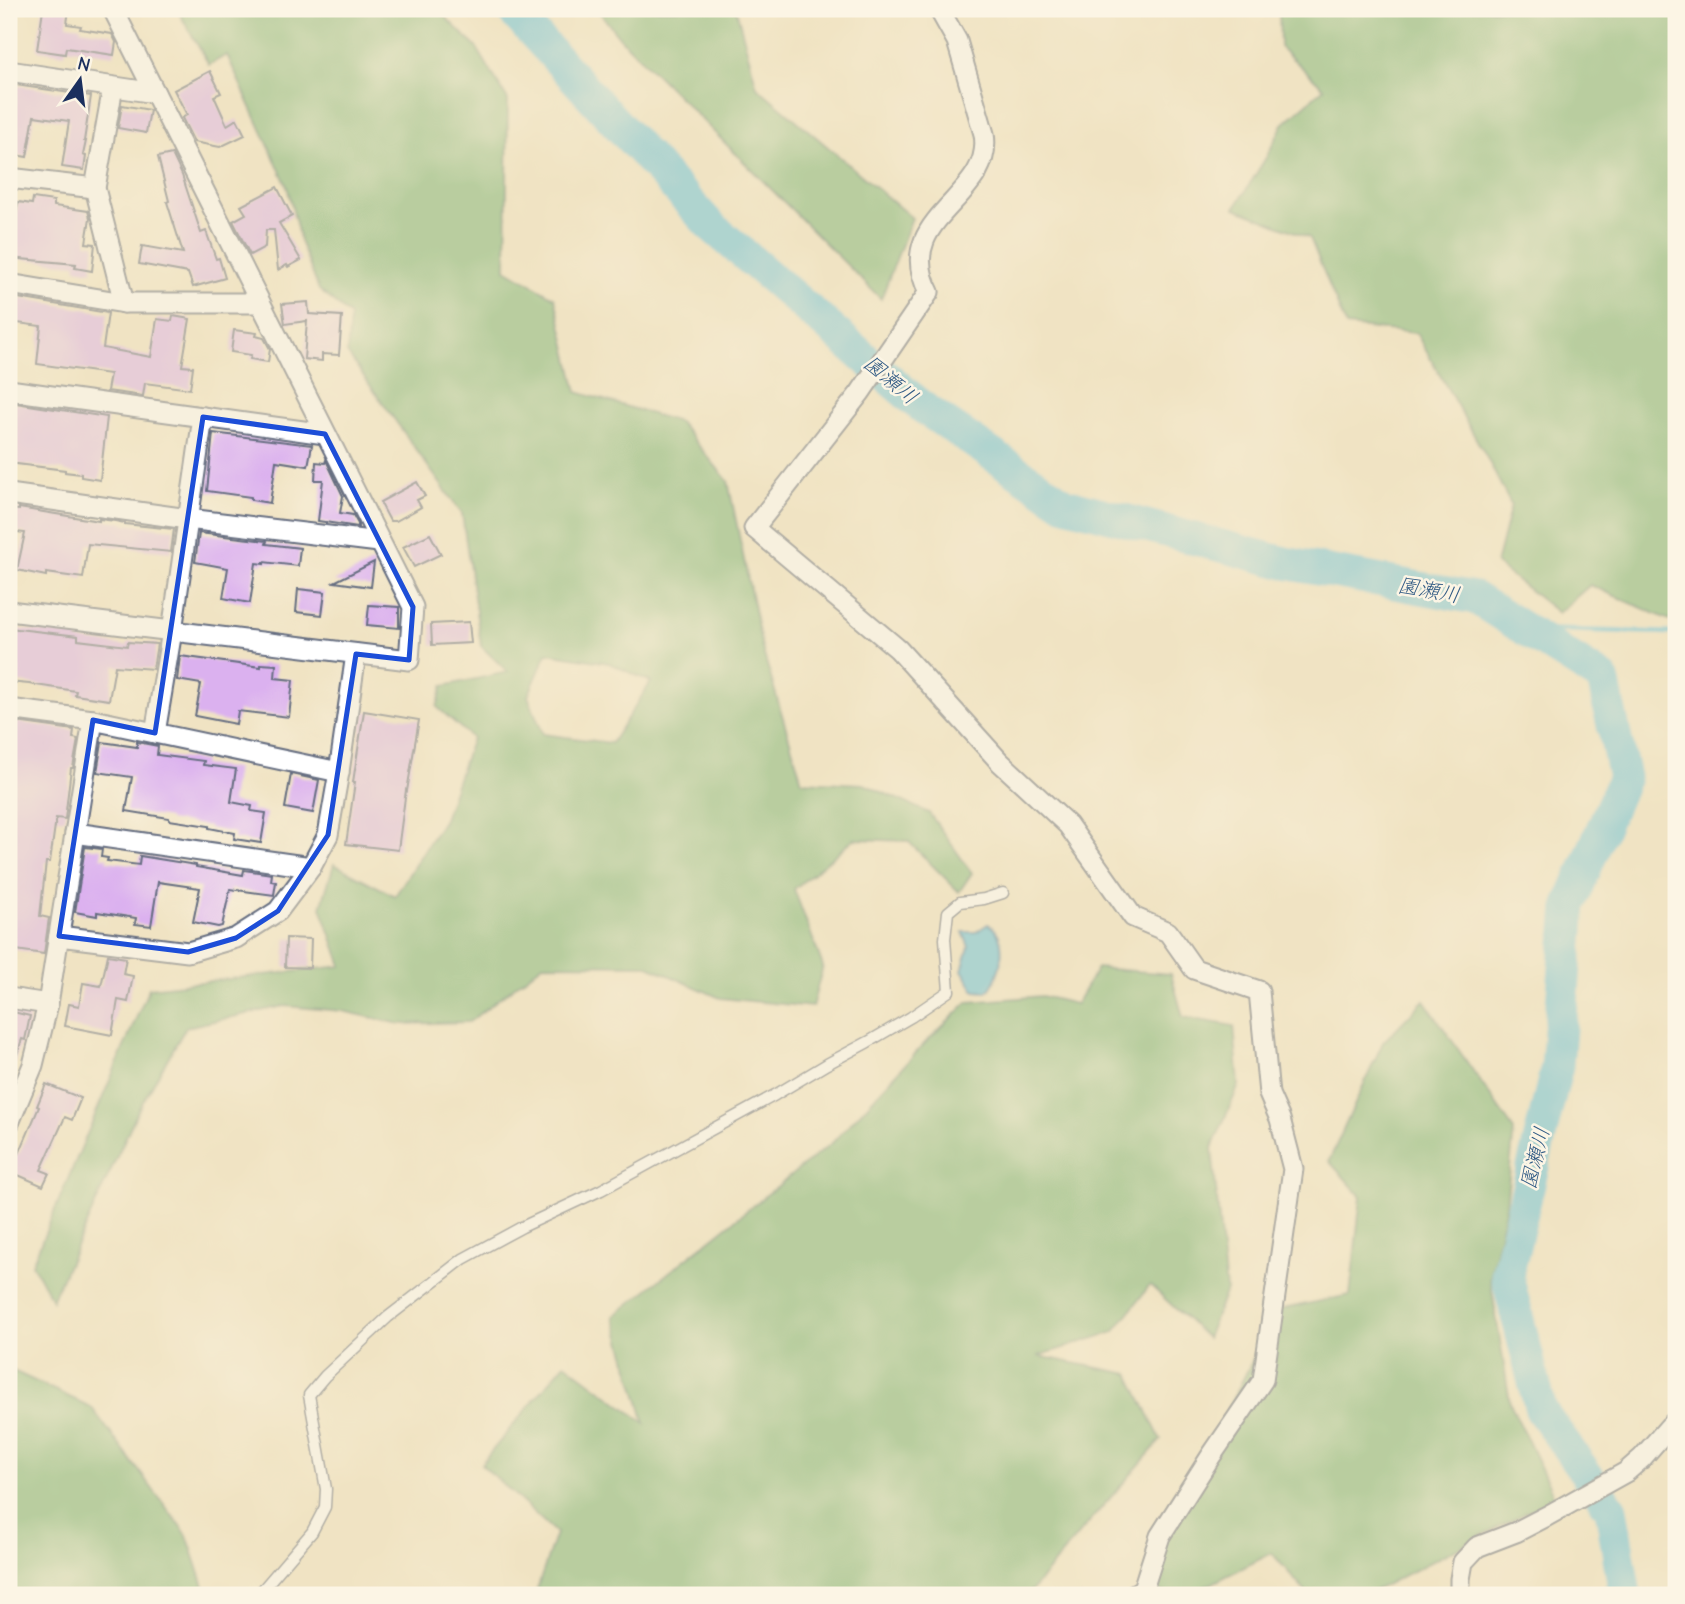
<svg xmlns="http://www.w3.org/2000/svg" width="1685" height="1604" font-family="'Comic Neue','Klee One',sans-serif">
<rect width="100%" height="100%" fill="#fcf5e5"/>
<filter id="ink" filterUnits="userSpaceOnUse"><feTurbulence type="fractalNoise" baseFrequency=".0143" numOctaves="2"/><feDisplacementMap in="SourceGraphic" scale="14" xChannelSelector="R" yChannelSelector="G"/><feConvolveMatrix kernelMatrix="1 2 1 2 8 2 1 2 1" color-interpolation-filters="sRGB"/></filter>
<filter id="wash" filterUnits="userSpaceOnUse"><feTurbulence type="fractalNoise" baseFrequency=".00686" numOctaves="4" result="noise"/><feDisplacementMap in="SourceGraphic" scale="28" xChannelSelector="R" yChannelSelector="G"/><feGaussianBlur stdDeviation="1.57" result="paint"/><feColorMatrix in="noise" values="0 0 0 0 0 0 0 0 0 0 0 0 0 0 0 0 0 1.4 0 .05"/><feComposite in="paint" operator="in"/></filter>
<g filter="url(#wash)">
<rect width="100%" height="100%" fill="#f0e3c3"/>
<!-- forest -->
<g fill="#74b273" stroke="#487068" stroke-width="2" fill-rule="evenodd">
<path d="M177,9H437L477,48L508,100L506,269L555,298L577,392L679,422L728,481L762,648L802,781L864,784L929,813L972,873L959,892L908,841L854,839L794,889L823,966L812,1007L720,998L646,965L543,964L469,1022L400,1024L342,1011L284,1006L186,1027L138,1110L52,1300L32,1264L149,988L342,966L321,907L334,864L395,896L444,819L472,738L437,707L443,686L508,672L481,646L462,514L347,353L350,316L319,290L300,241L287,186L227,55L209,65ZM547,653L609,663L651,682L611,743L543,734L528,696Z"/>
<path d="M597,9H736L757,87L912,218L881,299L620,38Z"/>
<path d="M1279,9H1676V623L1590,585L1558,613L1496,564L1511,505L1487,458L1416,333L1346,326L1310,238L1235,208L1267,156L1283,124L1324,88L1280,47Z"/>
<path d="M1097,968L1171,974L1183,1017L1234,1026L1239,1085L1212,1148L1226,1290L1207,1338L1150,1285L1114,1332L1038,1356L1129,1374L1161,1440L1076,1537L1028,1595H535L556,1533L481,1464L565,1363L645,1423L614,1316L833,1142L925,1043L968,1002L1042,996L1076,1004Z"/>
<path d="M1424,1000L1514,1130L1506,1206L1490,1278L1510,1403L1555,1498L1366,1595H1308L1272,1553L1189,1595H1168L1141,1581L1278,1310L1350,1295L1361,1196L1329,1161L1383,1042Z"/>
<path d="M9,1369L91,1407L187,1535L207,1595H9Z"/>
</g>
<!-- water -->
<path fill="#60c0de" stroke="#3e789e" stroke-width="2" d="M988,924C1010,936 1002,976 987,992L975,991L962,970L969,947L963,932H976Z"/>
<g fill="none" stroke-linecap="round" stroke-linejoin="round">
<!-- stream -->
<path stroke="#60c0de" stroke-width="5" d="M1525,629L1676,633"/>
<!-- river -->
<path stroke="#60c0de" stroke-width="33" d="M511,9L710,225L922,407L1065,504L1285,563L1475,598L1603,679L1624,777L1570,905L1557,1066L1507,1276L1541,1410L1611,1509L1625,1595"/>
</g>
<g id="blocks">
<!-- building -->
<g fill="#dbb1ef">
<path d="M43,9H69L67,24L81,26L80,29L112,34L116,42L114,55L66,48L65,54L37,50Z"/>
<path d="M210,71L221,93L214,96L227,125L237,119L245,135L220,147L194,142L182,118L187,115L174,90Z"/>
<path d="M9,84L91,96L84,141H86L83,155L86,156L84,170L62,167L69,121L34,116L27,157L9,154Z"/>
<path d="M122,105L150,110L146,133L118,128Z"/>
<path d="M172,154L182,175L201,233L206,231L216,259L219,258L225,278L193,287L188,273L139,264L142,246L183,253L167,202L169,201L158,157Z"/>
<path d="M277,187L292,216L279,223L301,260L288,267L287,265L278,270L274,230H266L265,247L250,255L233,221L246,214L241,206Z"/>
<path d="M33,198L54,201V206L88,211L90,218L86,243L95,244L92,271L75,268L76,264L9,258V239H12L18,202L32,204Z"/>
<path d="M12,297L108,313L103,348L151,357L157,319L172,321L173,316L190,319L182,366L193,367L190,389L145,383L143,396L107,391L110,374L37,364L41,326L9,322Z"/>
<path d="M308,302L309,314L342,316L339,355L322,354V361L304,359L307,321L285,324L282,304Z"/>
<path d="M234,330L257,333L256,336L264,338L270,349L268,362L250,359L251,355L231,352Z"/>
<path d="M9,402L107,417L100,480L81,477V474L65,472V470L9,463Z"/>
<path d="M213,433L312,445L308,466L276,461L270,503L251,500V497L207,491Z"/>
<path d="M326,460L343,496L340,513L353,515L358,524V527L318,521L323,480H315L316,462L325,463Z"/>
<path d="M417,482L425,496L417,500L421,507L396,521H390L380,502Z"/>
<path d="M19,508L99,521V519L115,521L125,523V524L174,529L171,552L88,544L83,578L46,573V576L17,570L25,533L9,531V509L19,510Z"/>
<path d="M199,533L267,541L266,544L300,548L298,566L264,562V564L256,563L250,603L223,598L228,568L195,562Z"/>
<path d="M430,534L441,554L414,567L403,547Z"/>
<path d="M374,562L371,587L334,582Z"/>
<path d="M298,589L325,592L322,615L296,612Z"/>
<path d="M369,605L399,607V628L367,625Z"/>
<path d="M469,622L471,643L432,645L431,624Z"/>
<path d="M9,628L78,636V640L127,646L128,642L157,644L153,669L115,666L109,700L75,695L76,691L29,684L9,682Z"/>
<path d="M180,656L261,667V664L276,665L275,678L293,680L289,717L238,711L236,724L195,716L201,684L177,680Z"/>
<path d="M364,711L419,720L407,791L406,790L398,850L346,844L355,782H353Z"/>
<path d="M9,721L74,730L73,738L78,739L73,768H71L65,819L56,818L50,862H46L40,916L49,918L44,954L9,949Z"/>
<path d="M102,742L137,747V742L158,746L157,755L204,761L203,765L236,769L231,802L252,806L251,811L266,813L261,843L234,839L235,833L209,828V826L169,820V818L126,811L132,777L97,772Z"/>
<path d="M291,774L319,780L313,813L285,808Z"/>
<path d="M85,847L102,849L101,857L108,858L107,861L139,865L140,856L196,865V867L243,875L244,870L272,874L271,881L276,882L274,895L230,889L222,926L218,927L193,922L200,888L158,882L151,926L135,924L136,918L97,912V916L75,912Z"/>
<path d="M286,938L311,939L310,968L285,967Z"/>
<path d="M108,955L126,958L123,974L133,976L128,1002L118,1000L112,1035L65,1026L69,1004L79,1006L83,983L101,986Z"/>
<path d="M9,1011L30,1016L25,1040L22,1039L12,1070L9,1069Z"/>
<path d="M46,1084L81,1098L72,1120L65,1117L41,1170L49,1173L43,1186L9,1171V1149L19,1154L39,1107L37,1106Z"/>
</g>
</g>
</g>
<g filter="url(#ink)">
<use href="#blocks" fill-opacity="0" stroke="#666e81" stroke-width="2"/>
<g fill="none" stroke-linecap="round" stroke-linejoin="round">
<!-- lane casing -->
<g stroke="#666e81" stroke-width="13">
<path id="lane" d="M258,1595L312,1532L325,1507L326,1489L309,1395L325,1376L388,1317L463,1259L522,1227L601,1190L775,1095L827,1064L868,1042L911,1017L949,991L945,939L948,912L960,902L984,899L1003,893"/>
</g>
<!-- street casing -->
<g stroke="#666e81" stroke-width="23">
<g id="street">
<path d="M939,9L957,41L984,134C995,199 890,217 929,292L860,393L754,528L898,649L1000,762L1068,825L1133,917L1168,932L1194,969L1259,991L1269,1094L1280,1119L1293,1169L1263,1380L1211,1456L1160,1536L1143,1589L1133,1595"/>
<path d="M9,71L155,93"/>
<path d="M113,87L95,188L124,303H260"/>
<path d="M9,178L95,188"/>
<path d="M9,284L124,303"/>
<path d="M9,390L325,434"/>
<path d="M9,494L188,519L379,542"/>
<path d="M9,611L409,660L413,607L113,9"/>
<path d="M9,709L93,720"/>
<path d="M155,733L172,631L203,417"/>
<path d="M75,833L311,867"/>
<path d="M59,936L188,952L236,938L278,911L311,867L328,835L339,772"/>
<path d="M9,998L48,1004L93,720L339,772L356,654"/>
<path d="M9,1123L33,1065L48,1004"/>
<path d="M1460,1595V1579L1463,1562L1477,1547L1516,1532L1547,1516L1626,1472L1642,1458L1669,1427L1676,1421"/>
</g>
</g>
<!-- lane -->
<use href="#lane" stroke="#fff" stroke-width="10"/>
<!-- street -->
<use href="#street" stroke="#fff" stroke-width="19"/>
</g>
</g>
<!-- marked area -->
<path d="M0 0H1685V1604H0ZM203,417L325,434L413,607L409,660L356,654L328,835L278,911L236,938L188,952L59,936L93,720L155,733Z" fill="#f0e3c3" fill-opacity=".55" fill-rule="evenodd"/>
<path fill="none" stroke="#1d4ed8" stroke-width="5" stroke-linejoin="round" d="M203,417L325,434L413,607L409,660L356,654L328,835L278,911L236,938L188,952L59,936L93,720L155,733Z"/>
<g text-anchor="middle" dominant-baseline="central" stroke-width="5" stroke-linejoin="round" paint-order="stroke">
<!-- water labels -->
<g font-size="21" font-style="italic" fill="#305a84" stroke="#fcf5e5">
<text transform="translate(891 380) rotate(40)">園瀬川</text>
<text transform="translate(1429 590) rotate(10)">園瀬川</text>
<text transform="translate(1535 1158) rotate(-76)">園瀬川</text>
</g>
</g>
<!-- margin -->
<rect width="1685" height="1604" fill="none" stroke="#fcf5e5" stroke-width="35"/>
<!-- north arrow -->
<g transform="translate(80 80) rotate(14)" stroke="#fcf5e5" stroke-width="5" paint-order="stroke">
<path d="M0-5L12 26L0 18L-12 26Z" fill="#1b2f5e"/>
<text y="-10" font-size="19" font-weight="bold" text-anchor="middle" fill="#1b2f5e">N</text>
</g>
</svg>
